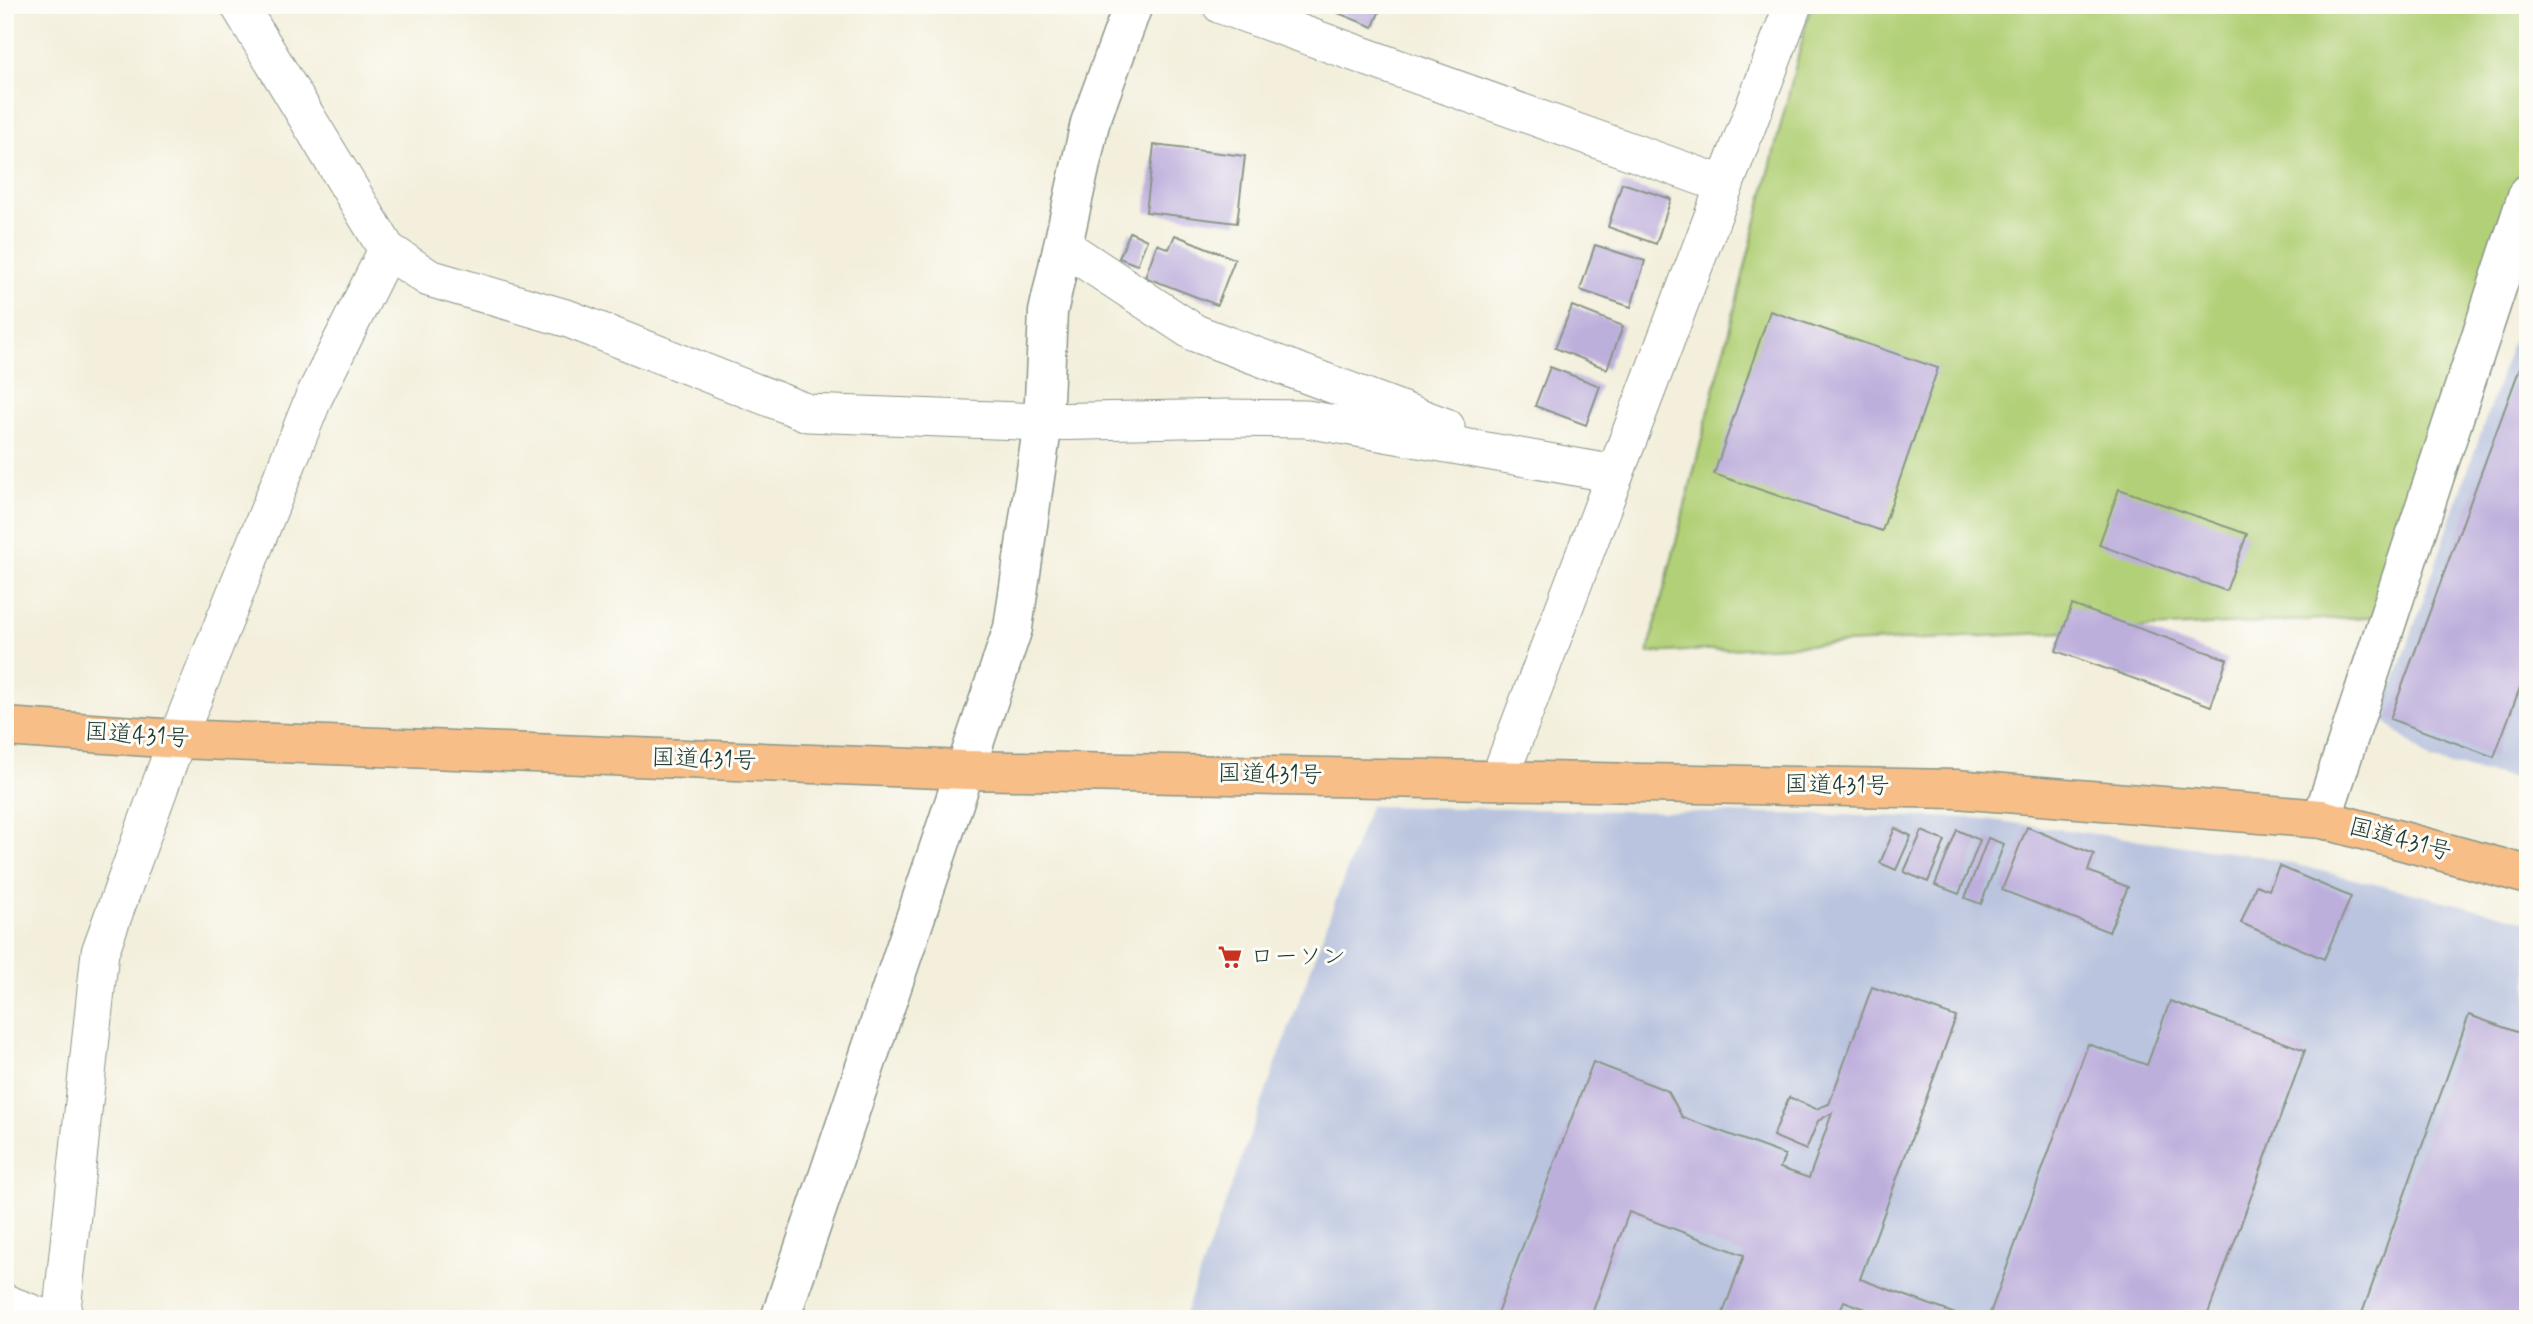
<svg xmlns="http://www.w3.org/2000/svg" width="2533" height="1324" font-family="Mynerve,'Klee One',sans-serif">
<rect width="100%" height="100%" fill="#fdfcf7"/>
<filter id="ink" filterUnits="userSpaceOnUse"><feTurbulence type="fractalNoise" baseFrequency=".0143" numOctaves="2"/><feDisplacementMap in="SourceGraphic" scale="14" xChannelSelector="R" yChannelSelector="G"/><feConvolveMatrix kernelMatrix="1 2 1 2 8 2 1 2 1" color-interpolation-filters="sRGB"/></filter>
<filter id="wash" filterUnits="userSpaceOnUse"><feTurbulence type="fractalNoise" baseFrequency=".00686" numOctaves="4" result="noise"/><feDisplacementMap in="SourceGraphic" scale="28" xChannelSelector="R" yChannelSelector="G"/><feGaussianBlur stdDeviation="1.57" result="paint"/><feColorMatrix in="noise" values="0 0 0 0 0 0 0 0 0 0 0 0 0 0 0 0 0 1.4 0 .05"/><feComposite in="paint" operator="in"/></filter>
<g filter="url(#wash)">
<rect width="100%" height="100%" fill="#f3efdc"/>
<!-- industrial -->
<g fill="#bac4de">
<path d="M2528,296V781L2432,761L2382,719Z"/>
<path d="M1370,806L1976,818L2260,856L2528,921V1319H1183Z"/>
</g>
<!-- green -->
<path fill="#b2d077" stroke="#688656" stroke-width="2" d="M1811,5H2528V156L2387,616L1648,653Z"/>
<g id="blocks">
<!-- building -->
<g fill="#bdafdc">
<path d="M1318,5H1382L1373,27Z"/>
<path d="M1154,145L1245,156L1237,223L1146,212Z"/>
<path d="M1622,183L1671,199L1656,244L1608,227Z"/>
<path d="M1130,232L1147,240L1137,265L1119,258Z"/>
<path d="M1175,235L1235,259L1217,305L1145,277L1157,244L1169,249Z"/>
<path d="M1595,245L1645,261L1631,307L1580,290Z"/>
<path d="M1572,306L1623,326L1607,369L1555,348Z"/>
<path d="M1770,311L1938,368L1882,531L1714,474Z"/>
<path d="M2528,346V666L2494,757L2390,719Z"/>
<path d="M1550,367L1600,386L1586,425L1535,406Z"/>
<path d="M2119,489L2247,534L2226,591L2099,545Z"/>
<path d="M2072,605L2227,659L2211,706L2056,651Z"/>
<path d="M2027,827L2094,854L2088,871L2128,887L2109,932L2002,890Z"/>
<path d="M1895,828L1911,836L1896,870L1880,863Z"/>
<path d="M1957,830L1980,840L1959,894L1935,885Z"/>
<path d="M1922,831L1945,841L1928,882L1904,872Z"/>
<path d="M1988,838L2004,844L1981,904L1965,898Z"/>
<path d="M2279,866L2351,897L2324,959L2241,923L2256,885L2269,890Z"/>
<path d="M1872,987L1956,1017L1860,1279L1969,1319H1893L1844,1301L1837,1319H1721L1744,1255L1629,1212L1590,1319H1495L1593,1062L1668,1091L1682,1117L1785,1155L1780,1168L1809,1178L1832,1113L1818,1121L1806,1150L1773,1136L1789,1097L1816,1109L1829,1104Z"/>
<path d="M2170,1001L2305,1050L2206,1319H1988L2088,1044L2147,1065Z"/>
<path d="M2469,1015L2528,1036V1319H2360Z"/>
</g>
</g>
</g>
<g filter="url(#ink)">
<use href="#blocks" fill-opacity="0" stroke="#899688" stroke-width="2"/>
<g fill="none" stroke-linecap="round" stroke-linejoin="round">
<!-- minor casing -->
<g stroke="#899688" stroke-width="39">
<g id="minor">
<path d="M239,5L387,250L429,278L569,319L808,413L1043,422L1228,418L1307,419L1615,474L1499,779"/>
<path d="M1221,5L1725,185"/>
<path d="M1063,246L1195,333L1446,427"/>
<path d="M1615,474L1793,5"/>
<path d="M5,1303L47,1319"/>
<path d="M61,1319L100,952L177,739L314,397L387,250"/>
</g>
</g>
<!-- tertiary casing -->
<g stroke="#899688" stroke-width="41">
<g id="tertiary">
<path d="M2322,819L2528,193"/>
<path d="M780,1319L1013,628L1043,422L1048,312L1090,123L1133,5"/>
</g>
</g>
<!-- trunk casing -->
<g stroke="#899688" stroke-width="41">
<path id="trunk" d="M5,727L177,739L966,770L1956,789L2322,819L2528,875"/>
</g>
<!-- minor -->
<use href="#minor" stroke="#fff" stroke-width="37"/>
<!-- tertiary -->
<use href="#tertiary" stroke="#fff" stroke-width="38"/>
<!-- trunk -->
<use href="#trunk" stroke="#f7be88" stroke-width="38"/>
</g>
</g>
<!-- icons -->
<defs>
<g id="supermarket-bare" transform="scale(1.89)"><path d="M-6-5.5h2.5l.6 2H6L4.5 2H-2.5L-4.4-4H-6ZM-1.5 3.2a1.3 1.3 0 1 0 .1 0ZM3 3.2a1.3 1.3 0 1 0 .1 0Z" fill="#c8321e" stroke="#fdfcf7" stroke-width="2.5" paint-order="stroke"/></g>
</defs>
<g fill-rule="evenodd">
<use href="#supermarket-bare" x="1230" y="957"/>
</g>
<g text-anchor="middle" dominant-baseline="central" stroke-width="6" stroke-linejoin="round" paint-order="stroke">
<!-- street labels -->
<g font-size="24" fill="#1f3d34" stroke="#fdfcf7">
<text transform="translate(137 736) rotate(4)">国道431号</text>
<text transform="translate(704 760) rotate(2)">国道431号</text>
<text transform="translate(1270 775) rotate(1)">国道431号</text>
<text transform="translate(1837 786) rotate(1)">国道431号</text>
<text transform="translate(2400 840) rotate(15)">国道431号</text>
</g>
<!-- poi labels -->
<g font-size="24" fill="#1f3d34" stroke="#fdfcf7" text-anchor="start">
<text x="1250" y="957">ローソン</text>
</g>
</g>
<!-- margin -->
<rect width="2533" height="1324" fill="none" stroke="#fdfcf7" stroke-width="28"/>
</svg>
